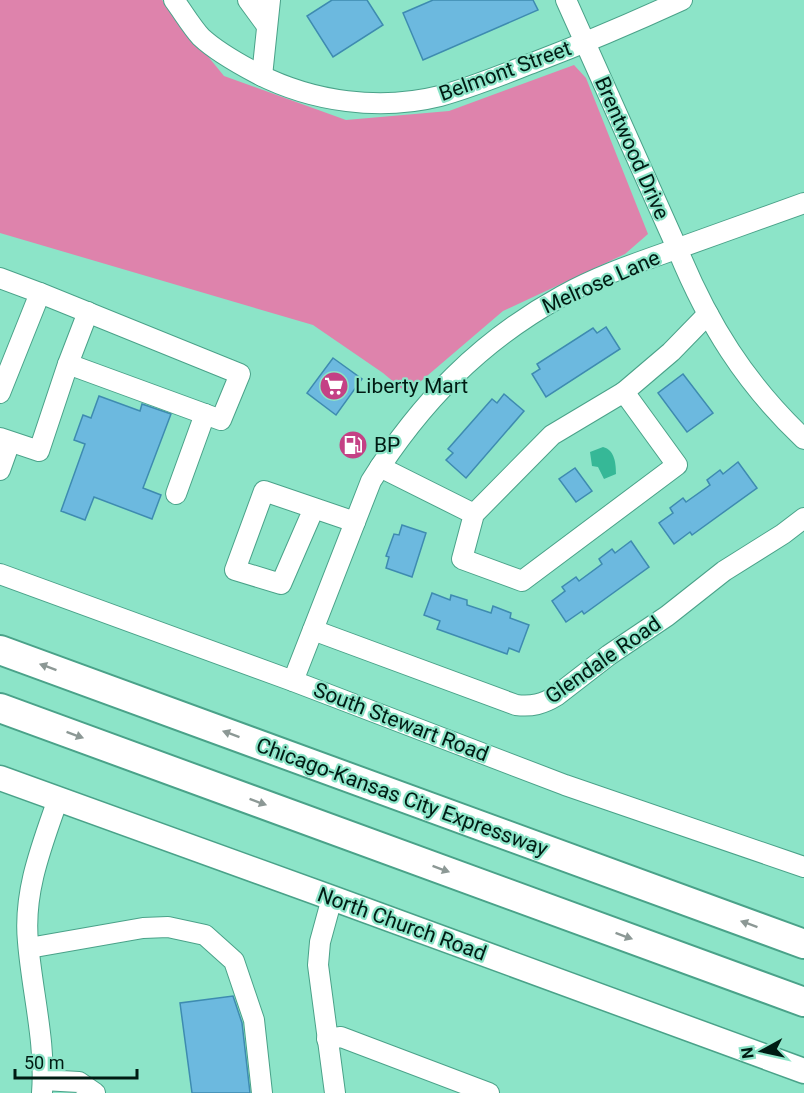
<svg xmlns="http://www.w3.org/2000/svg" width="804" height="1093" font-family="Roboto,sans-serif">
<rect width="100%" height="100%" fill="#8ce4c8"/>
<!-- green -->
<path fill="#de83ac" d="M0,0H162L224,76L346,120L449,111L574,65L586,78L648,234L625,254L503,311L407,393L383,373L313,325L0,233Z"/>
<!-- water -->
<path fill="#36b897" d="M603,447C615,450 616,464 616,474L604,479L598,467L592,466L590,452Z"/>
<!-- building -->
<g fill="#6cb9df" stroke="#3e8bb0" stroke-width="1.5">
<path d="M332,0H367L383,25L333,57L307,16Z"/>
<path d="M433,0H533L538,10L423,60L403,13Z"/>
<path d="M606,327L620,349L546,397L532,374L540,369L537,364L593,328L597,333Z"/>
<path d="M333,358L362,379L336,415L307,393Z"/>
<path d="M683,374L713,413L687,432L658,393Z"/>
<path d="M504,394L524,411L466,478L446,460L453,453L448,449L492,399L497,403Z"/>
<path d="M99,396L140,411L142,404L171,414L143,488L161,495L152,519L94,497L85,520L61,511L85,444L74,440L83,415L91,418Z"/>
<path d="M738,462L757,488L692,535L690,532L674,544L659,523L673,513L670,508L683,498L686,502L710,485L707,480L720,470L723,474Z"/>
<path d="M575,468L592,491L576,502L559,479Z"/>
<path d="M402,525L426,533L412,577L386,568L389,557L386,556L394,534L399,535Z"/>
<path d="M631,541L649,567L584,614L582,611L566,622L552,601L565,591L562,587L576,577L579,581L602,564L599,559L612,549L615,553Z"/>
<path d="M432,593L450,600L451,595L467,600V605L491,613L493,606L511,613L510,618L529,625L519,652L509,648L507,654L437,629L440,621L424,615Z"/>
<path d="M233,996L242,1023L250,1093H192L180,1003Z"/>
</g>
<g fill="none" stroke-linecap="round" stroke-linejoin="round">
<!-- minor casing -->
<g stroke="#4aa289" stroke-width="22">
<g id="minor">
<path d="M174,0C183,12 191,26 201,37C217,52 239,64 258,74C313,102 380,111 440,96C473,87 504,74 535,62C585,43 634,22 682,0"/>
<path d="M248,0L267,26"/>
<path d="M566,0L677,248C708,324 745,383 804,439"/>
<path d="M262,76L270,0"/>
<path d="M0,278L40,293L0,393"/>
<path d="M40,293L240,374L221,420L68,364"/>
<path d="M624,392L671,352L708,314"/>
<path d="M0,438L39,451L68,364L88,312"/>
<path d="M380,467L474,514L462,559L522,581L677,465L624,392L552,435L474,514"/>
<path d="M0,470L10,442"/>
<path d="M176,494L205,414"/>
<path d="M314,508L281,584L235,570L264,491L355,522"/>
<path d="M0,574L293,681L565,785L804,867"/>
<path d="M313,630L516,705C532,707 543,704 556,696L609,655L667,616L724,571L783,534L804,518"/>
<path d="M293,681L371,481C420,403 480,341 562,296C594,278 628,266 662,254C709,237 757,220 804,203"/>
<path d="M332,898L320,942L318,965L335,1093"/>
<path d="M29,948L143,928L168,927L205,935L234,961L254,1020L262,1093"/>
<path d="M327,1039L341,1037L489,1093"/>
<path d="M43,1080L79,1082L95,1093"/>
<path d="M42,1093C46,1042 32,992 28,942C23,892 42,845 58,799"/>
</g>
</g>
<!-- major casing -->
<g stroke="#4aa289" stroke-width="27">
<path id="major" d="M0,778L332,898L804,1071"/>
</g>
<!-- highway casing -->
<g stroke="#4aa289" stroke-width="32">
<g id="highway">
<path d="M0,650L804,944"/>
<path d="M0,708L804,1002"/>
</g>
</g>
<!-- minor -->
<use href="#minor" stroke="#fff" stroke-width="20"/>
<!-- major -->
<use href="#major" stroke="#fff" stroke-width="24"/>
<!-- highway -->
<use href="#highway" stroke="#fff" stroke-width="28"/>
</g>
<!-- one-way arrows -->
<defs><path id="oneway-solid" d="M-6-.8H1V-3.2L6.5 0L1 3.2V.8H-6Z" transform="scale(1.5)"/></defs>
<g fill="#8c9895">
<use href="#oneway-solid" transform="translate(48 667) rotate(-160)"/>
<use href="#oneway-solid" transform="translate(231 734) rotate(-160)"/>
<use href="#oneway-solid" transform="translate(75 735) rotate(20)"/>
<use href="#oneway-solid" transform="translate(258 802) rotate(20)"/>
<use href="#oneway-solid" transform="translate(441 869) rotate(20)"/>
<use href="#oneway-solid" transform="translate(749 924) rotate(-160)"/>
<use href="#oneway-solid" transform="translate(624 936) rotate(20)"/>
</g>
<!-- icons -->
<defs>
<g id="supermarket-disc" transform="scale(1.5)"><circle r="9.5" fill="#c44185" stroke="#8ce4c8"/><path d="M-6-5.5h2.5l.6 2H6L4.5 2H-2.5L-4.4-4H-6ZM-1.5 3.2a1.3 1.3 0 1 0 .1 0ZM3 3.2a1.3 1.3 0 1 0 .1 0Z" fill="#fff"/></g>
<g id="fuel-disc" transform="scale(1.5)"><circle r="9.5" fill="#c44185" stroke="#8ce4c8"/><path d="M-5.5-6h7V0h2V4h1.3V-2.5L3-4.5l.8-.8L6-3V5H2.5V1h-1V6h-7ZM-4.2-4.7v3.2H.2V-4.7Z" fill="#fff"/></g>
</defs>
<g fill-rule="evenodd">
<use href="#supermarket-disc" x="334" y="386"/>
<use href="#fuel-disc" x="353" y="445"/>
</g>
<g text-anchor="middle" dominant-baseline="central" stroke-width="4.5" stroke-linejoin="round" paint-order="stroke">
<!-- street labels -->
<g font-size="21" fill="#001b13" stroke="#8ce4c8">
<text transform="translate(505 71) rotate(-20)">Belmont Street</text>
<text transform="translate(632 148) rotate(66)">Brentwood Drive</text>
<text transform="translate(601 282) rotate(-24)">Melrose Lane</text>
<text transform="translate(603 660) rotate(-35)">Glendale Road</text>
<text transform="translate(401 722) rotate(21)">South Stewart Road</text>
<text transform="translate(402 797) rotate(20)">Chicago-Kansas City Expressway</text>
<text transform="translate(402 924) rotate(20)">North Church Road</text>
</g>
<!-- poi labels -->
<g font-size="21" fill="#001b13" stroke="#8ce4c8" text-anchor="start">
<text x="355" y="386">Liberty Mart</text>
<text x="374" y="445">BP</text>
</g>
</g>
<!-- north arrow -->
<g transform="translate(762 1051) rotate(262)" stroke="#8ce4c8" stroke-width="4.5" paint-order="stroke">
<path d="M0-4.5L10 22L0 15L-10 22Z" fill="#001b13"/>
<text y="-9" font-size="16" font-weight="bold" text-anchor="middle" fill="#001b13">N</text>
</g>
<!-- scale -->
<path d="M15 1069v9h122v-9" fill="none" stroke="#001b13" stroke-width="3"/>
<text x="24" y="1069" font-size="18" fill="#001b13" stroke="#8ce4c8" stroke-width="4.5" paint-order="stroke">50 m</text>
</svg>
